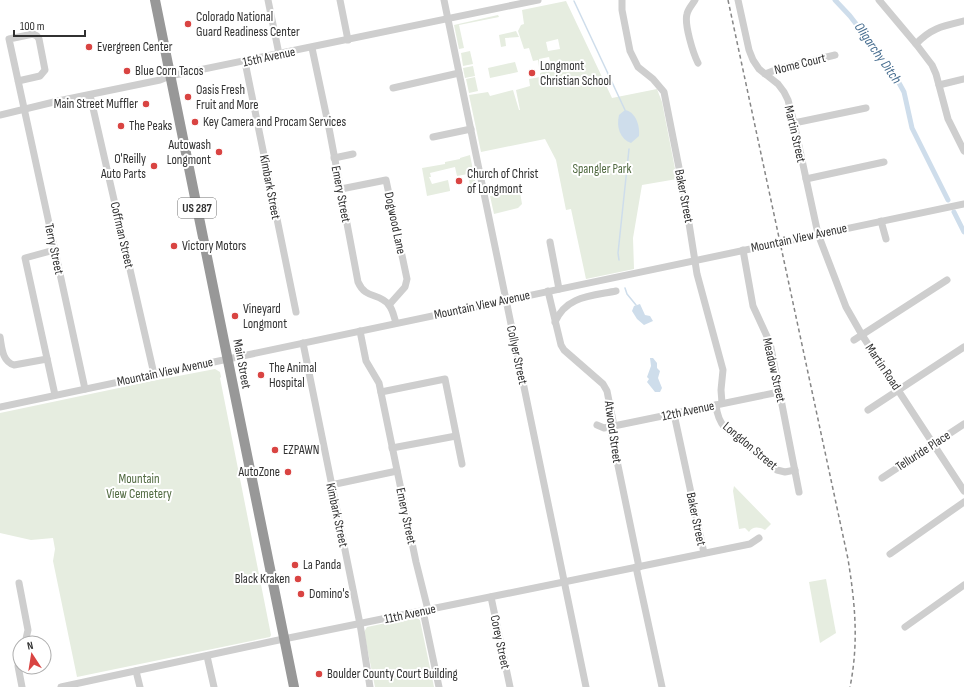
<svg xmlns="http://www.w3.org/2000/svg" width="964" height="687" font-family="'Sofia Sans Condensed',sans-serif">
<rect width="100%" height="100%" fill="#fff"/>
<!-- green -->
<g fill="#e6ede0" fill-rule="evenodd">
<path d="M566,1L612,98L657,89L662,102L677,179L642,185L633,238L634,269L586,279L571,209L566,210L556,160L545,139L481,152L469,95L488,92L490,96L513,90L519,110H520L516,90L530,86L529,79L540,77V73L543,72L542,67L551,65L549,57L539,59L541,66L539,67L538,60L533,61L529,48L524,49L518,31L521,25L524,24L522,10ZM558,39L560,49L548,51L546,42Z"/>
<path d="M498,15L499,17L459,25L464,48L459,49L454,25Z"/>
<path d="M516,31L519,37L505,38L506,46L501,47L499,35Z"/>
<path d="M470,51L473,64L463,66L461,53Z"/>
<path d="M515,62L518,72L490,78L488,68Z"/>
<path d="M473,66L475,76L465,78L463,68Z"/>
<path d="M475,77L478,91L469,93L466,79Z"/>
<path d="M470,155L477,190L471,191L468,174L457,176L455,167L430,173L431,177H429L432,184L448,180L450,190V191L427,196L422,168L445,164V162L460,159V158Z"/>
<path d="M511,189H514L520,192L522,204L518,208L494,214L490,196L511,193Z"/>
<path d="M215,369L220,372L221,377L220,378L271,635L270,637L77,677L53,561L55,549L53,538L31,540L0,533V413L152,381Z"/>
<path d="M734,486L771,524L765,530C759,527 753,526 749,532L745,528L739,529L733,491Z"/>
<path d="M826,579L836,633L820,643L809,582Z"/>
<path d="M415,617L420,620L434,687H375L364,632L367,627Z"/>
</g>
<!-- water -->
<g fill="#ceddeb">
<path d="M625,110C636,112 640,126 639,136L631,143C620,139 616,127 619,115Z"/>
<path d="M640,304L645,315L650,316L653,321L644,325L637,319L632,311L634,306Z"/>
<path d="M650,358H653L657,363V368L660,371L658,378L662,388L660,392H655L647,382L649,379L647,377L651,366Z"/>
</g>
<g fill="none" stroke-linecap="round" stroke-linejoin="round">
<!-- stream -->
<g stroke="#ceddeb" stroke-width="1.5">
<path d="M574,1L625,110"/>
<path d="M619,260L618,253L629,149"/>
<path d="M625,288L627,294L636,305"/>
</g>
<!-- canal -->
<g stroke="#ceddeb" stroke-width="5">
<path d="M835,0L850,16L893,72L904,92L912,128L948,200"/>
<path d="M954,212L964,232"/>
</g>
<!-- minor -->
<g stroke="#cecece" stroke-width="7">
<path d="M268,0L279,54"/>
<path d="M340,0L348,40"/>
<path d="M444,0L586,687"/>
<path d="M622,0V10L630,51L638,67L653,79L664,92L685,198L697,274L723,370L721,390L722,403"/>
<path d="M695,0C692,5 688,9 687,14C684,24 693,53 698,63"/>
<path d="M738,0L749,50L753,60L759,69L778,84L784,92L788,100L794,123L818,234L846,307L862,335L964,491"/>
<path d="M879,0L916,44L932,65L936,74L948,119L964,151"/>
<path d="M916,44C931,28 943,26 964,21"/>
<path d="M312,48L329,128L358,282C366,300 379,292 389,305C393,310 394,317 396,323"/>
<path d="M245,62L296,312"/>
<path d="M765,74L778,69L835,55"/>
<path d="M18,81L40,76L45,70L39,39L37,36L33,34L9,39L85,389"/>
<path d="M939,85L964,79"/>
<path d="M393,88L459,73"/>
<path d="M90,95L154,374"/>
<path d="M0,115L58,101L160,80L170,76L538,0"/>
<path d="M794,123L866,108"/>
<path d="M433,137L471,129"/>
<path d="M334,158L353,154"/>
<path d="M806,179L884,162"/>
<path d="M341,189L386,180L407,279L405,287L389,305"/>
<path d="M881,221L886,239"/>
<path d="M550,242L559,289"/>
<path d="M54,250L25,258L55,395"/>
<path d="M743,250L753,306L770,343L799,492"/>
<path d="M548,291L561,345L564,350L603,384L607,391L613,421L610,427L639,567"/>
<path d="M555,322C566,296 591,296 616,291"/>
<path d="M360,331L366,361L379,383L416,562L428,610"/>
<path d="M0,337C2,348 2,361 14,365L47,359"/>
<path d="M854,340L947,280"/>
<path d="M303,343L360,624L370,687"/>
<path d="M381,392L445,379L462,464"/>
<path d="M716,405C717,415 719,421 725,428L777,470L785,472L795,470"/>
<path d="M0,407L964,204"/>
<path d="M868,410L964,347"/>
<path d="M674,414L704,553"/>
<path d="M597,425L604,428L779,392"/>
<path d="M392,448L456,436"/>
<path d="M882,478L964,424"/>
<path d="M331,485L397,471"/>
<path d="M890,554L964,502"/>
<path d="M636,567L662,687"/>
<path d="M19,583L28,630L25,643"/>
<path d="M491,597L510,687"/>
<path d="M423,611L439,687"/>
<path d="M905,627L964,585"/>
<path d="M20,654L18,666L22,687"/>
<path d="M207,656L214,687"/>
<path d="M136,671L140,687"/>
<path d="M61,687L274,641L750,544L759,538"/>
</g>
<!-- highway -->
<path stroke="#989898" stroke-width="10" d="M155,0L294,687"/>
<!-- rail -->
<path stroke="#868686" stroke-width="1.5" stroke-dasharray="4 3" stroke-linecap="butt" d="M728,0L848,559C855,603 859,642 850,687"/>
</g>
<!-- markers -->
<g fill="#d94442" stroke="#fff" stroke-width="1.5">
<circle cx="188" cy="24" r="4"/>
<circle cx="89" cy="47" r="4"/>
<circle cx="127" cy="71" r="4"/>
<circle cx="532" cy="73" r="4"/>
<circle cx="188" cy="97" r="4"/>
<circle cx="146" cy="104" r="4"/>
<circle cx="195" cy="122" r="4"/>
<circle cx="121" cy="126" r="4"/>
<circle cx="219" cy="152" r="4"/>
<circle cx="154" cy="166" r="4"/>
<circle cx="459" cy="181" r="4"/>
<circle cx="174" cy="246" r="4"/>
<circle cx="235" cy="316" r="4"/>
<circle cx="261" cy="375" r="4"/>
<circle cx="275" cy="450" r="4"/>
<circle cx="288" cy="472" r="4"/>
<circle cx="295" cy="565" r="4"/>
<circle cx="298" cy="579" r="4"/>
<circle cx="301" cy="594" r="4"/>
<circle cx="319" cy="674" r="4"/>
</g>
<g text-anchor="middle" dominant-baseline="central" stroke-width="4" stroke-linejoin="round" paint-order="stroke">
<!-- shield labels -->
<rect fill="#fff" stroke="#6f6f6f" stroke-width="1" x="178" y="198" width="38" height="20" rx="3"/>
<g font-size="12" font-weight="bold" fill="#313131">
<text x="197" y="208">US 287</text>
</g>
<!-- poi labels -->
<g font-size="13" fill="#313131" stroke="#fff" text-anchor="start">
<text x="196" y="17">Colorado National<tspan x="196" dy="15">Guard Readiness Center</tspan></text>
<text x="97" y="47">Evergreen Center</text>
<text x="540" y="66">Longmont<tspan x="540" dy="15">Christian School</tspan></text>
<text x="135" y="71">Blue Corn Tacos</text>
<text x="196" y="90">Oasis Fresh<tspan x="196" dy="15">Fruit and More</tspan></text>
<text x="138" y="104" text-anchor="end">Main Street Muffler</text>
<text x="203" y="122">Key Camera and Procam Services</text>
<text x="129" y="126">The Peaks</text>
<text x="211" y="145" text-anchor="end">Autowash<tspan x="211" dy="15">Longmont</tspan></text>
<text x="146" y="159" text-anchor="end">O'Reilly<tspan x="146" dy="15">Auto Parts</tspan></text>
<text x="467" y="174">Church of Christ<tspan x="467" dy="15">of Longmont</tspan></text>
<text x="182" y="246">Victory Motors</text>
<text x="243" y="309">Vineyard<tspan x="243" dy="15">Longmont</tspan></text>
<text x="269" y="368">The Animal<tspan x="269" dy="15">Hospital</tspan></text>
<text x="283" y="450">EZPAWN</text>
<text x="280" y="472" text-anchor="end">AutoZone</text>
<text x="303" y="565">La Panda</text>
<text x="290" y="579" text-anchor="end">Black Kraken</text>
<text x="309" y="594">Domino's</text>
<text x="327" y="674">Boulder County Court Building</text>
</g>
<!-- street labels -->
<g font-size="13" fill="#313131" stroke="#fff">
<text transform="translate(269 57) rotate(-12)">15th Avenue</text>
<text transform="translate(800 64) rotate(-14)">Nome Court</text>
<text transform="translate(795 134) rotate(77)">Martin Street</text>
<text transform="translate(270 187) rotate(79)">Kimbark Street</text>
<text transform="translate(341 194) rotate(79)">Emery Street</text>
<text transform="translate(684 196) rotate(79)">Baker Street</text>
<text transform="translate(395 223) rotate(78)">Dogwood Lane</text>
<text transform="translate(122 235) rotate(77)">Coffman Street</text>
<text transform="translate(799 238) rotate(-12)">Mountain View Avenue</text>
<text transform="translate(54 249) rotate(78)">Terry Street</text>
<text transform="translate(482 305) rotate(-12)">Mountain View Avenue</text>
<text transform="translate(517 355) rotate(78)">Collyer Street</text>
<text transform="translate(242 364) rotate(79)">Main Street</text>
<text transform="translate(883 367) rotate(56)">Martin Road</text>
<text transform="translate(774 370) rotate(77)">Meadow Street</text>
<text transform="translate(165 372) rotate(-12)">Mountain View Avenue</text>
<text transform="translate(688 411) rotate(-12)">12th Avenue</text>
<text transform="translate(613 432) rotate(82)">Atwood Street</text>
<text transform="translate(750 446) rotate(40)">Longdon Street</text>
<text transform="translate(923 451) rotate(-33)">Telluride Place</text>
<text transform="translate(337 515) rotate(78)">Kimbark Street</text>
<text transform="translate(406 516) rotate(78)">Emery Street</text>
<text transform="translate(696 519) rotate(78)">Baker Street</text>
<text transform="translate(410 614) rotate(-12)">11th Avenue</text>
<text transform="translate(500 642) rotate(78)">Corey Street</text>
</g>
<!-- park labels -->
<g font-size="13" fill="#516a41" stroke="#fff">
<text x="602" y="169">Spangler Park</text>
<text x="139" y="479">Mountain<tspan x="139" dy="15">View Cemetery</tspan></text>
</g>
<!-- water labels -->
<g font-size="14" font-style="italic" fill="#446b8e" stroke="#fff">
<text transform="translate(878 53) rotate(55)">Oligarchy Ditch</text>
</g>
</g>
<!-- north arrow -->
<g transform="translate(32 655) rotate(348)"><circle r="19" fill="#ffffff" stroke="#adadad"/>
<path d="M0-3L7 15L0 10L-7 15Z" fill="#d94442"/>
<text y="-6" font-size="11" font-weight="bold" text-anchor="middle" fill="#313131">N</text>
</g>
<!-- scale -->
<path d="M14 30v6h71v-6" fill="none" stroke="#313131" stroke-width="2"/>
<text x="20" y="30" font-size="12" fill="#313131" stroke="#ffffff" stroke-width="3" paint-order="stroke">100 m</text>
</svg>
